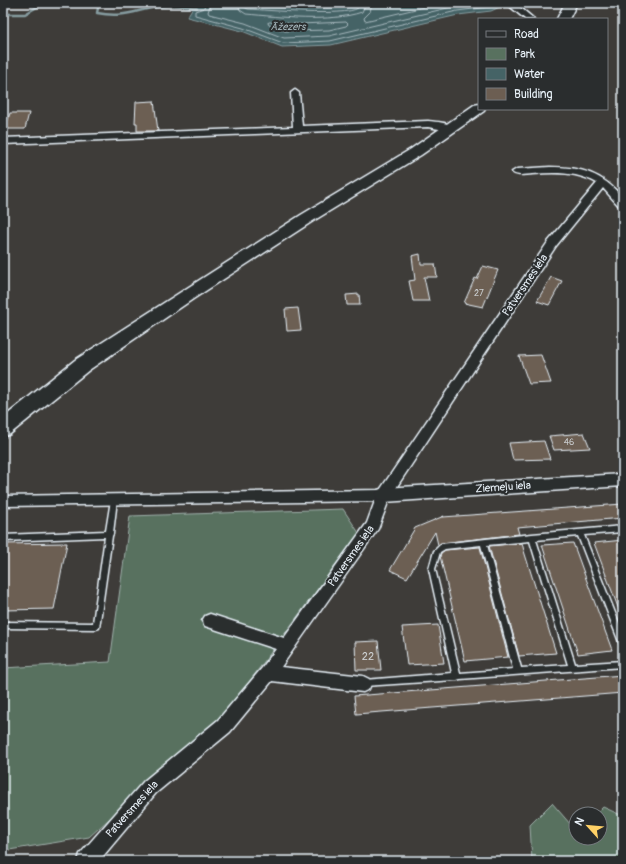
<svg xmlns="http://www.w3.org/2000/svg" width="626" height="864" font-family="Pangolin,sans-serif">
<rect width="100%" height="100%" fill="#3e3c39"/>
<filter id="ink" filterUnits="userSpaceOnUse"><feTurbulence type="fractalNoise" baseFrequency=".025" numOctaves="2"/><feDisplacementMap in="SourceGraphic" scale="8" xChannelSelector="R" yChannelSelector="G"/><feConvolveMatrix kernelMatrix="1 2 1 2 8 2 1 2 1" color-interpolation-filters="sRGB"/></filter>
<g filter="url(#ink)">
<!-- green -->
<g fill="#58715f" stroke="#a0b1ac">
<path d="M343,509L359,533L224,716L89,837L3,851V668L110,662L130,516Z"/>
<path d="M552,803L571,825L576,823V838H600V814H596L603,807L623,816V861H532L530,825Z"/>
</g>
<!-- water -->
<path fill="#456366" stroke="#869ca0" d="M208,3C260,3 313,16 364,3H500L502,6L491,11L458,15L331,45L282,47L242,31L187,17L193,7Z"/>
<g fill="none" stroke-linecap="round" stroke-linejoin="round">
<!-- shore -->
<g stroke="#a7b8be" stroke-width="1">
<path d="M205,3L204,8L195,11V15L243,28L283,43L330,41L457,11L490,7L497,3"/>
<path d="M211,3L208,12L209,14L245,23L284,38L329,36L456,6L481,3"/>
<path d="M238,3L240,10L246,14C281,17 329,23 362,12L366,3"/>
<path d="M244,3V7L248,9C266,10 345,17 358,8C358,8 360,4 361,3"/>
<path d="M372,3L370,12L364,18L365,21L441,3"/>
<path d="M270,22L300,24L346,22L348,24L346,26L329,30L285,31L269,25L268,23Z"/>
</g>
<!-- stream -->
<g stroke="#869ca0" stroke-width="2.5">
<path d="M99,3L97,13C127,19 138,8 165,6C176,4 187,6 197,8"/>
<path d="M3,14H25L44,3"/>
</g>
</g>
<!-- building -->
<g fill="#6c5e52" stroke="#e8f1f8">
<path d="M154,101L158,131H137V123H135L136,102Z"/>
<path d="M10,113H29L25,129H5Z"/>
<path d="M420,254L421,264H435L437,277H424L429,301H413L409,281L415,280L412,256Z"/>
<path d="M483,266L498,270L483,307L464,303L475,278L477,279Z"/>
<path d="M551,277L562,281L549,305L537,301Z"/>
<path d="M359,294L360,305H347L346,295Z"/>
<path d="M298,308L301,330L287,331L285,309Z"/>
<path d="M541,355L551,383L529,384L519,356Z"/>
<path d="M584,433L590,448L554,450L549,436Z"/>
<path d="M544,441L550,459L513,460L509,443Z"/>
<path d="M623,504V518L517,527L519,534L441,543L438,545L435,532L407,578L390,570L415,528L444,516L443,517Z"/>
<path d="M623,540V618H622L594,543Z"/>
<path d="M67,543L54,609L3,610V544Z"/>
<path d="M522,543L524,551L556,653L519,656L489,546Z"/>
<path d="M573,543L612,650L578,654L542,545Z"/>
<path d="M480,547L508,657L465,661L440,556L441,553L445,550Z"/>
<path d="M438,625L444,663L407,665L402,627Z"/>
<path d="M378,641L381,670H356L355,642Z"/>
<path d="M623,675V693L356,714L354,696Z"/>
</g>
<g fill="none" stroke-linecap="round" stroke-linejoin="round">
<!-- service casing -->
<g stroke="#e8f1f8" stroke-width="3">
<g id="service">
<path d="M114,497L116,498L117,500L113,533V534L112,536L99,628L96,629L3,628V622L93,623L105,537L3,541V535L106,531L111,500L112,498Z"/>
<path d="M623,526V532L584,535L623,633V645L620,644L619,642L578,536L536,540L575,664L623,661V667L460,679L457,680H455L364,686L361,685L360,683L361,681L364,680L452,673L429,569L434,551L441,544L532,534ZM530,541L568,665L521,668L487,545ZM481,545L513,669L460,673L435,569L440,552L445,549Z"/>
</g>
</g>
<!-- minor casing -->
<g stroke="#e8f1f8" stroke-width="3">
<g id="minor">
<path d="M506,3H515L534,19H525Z"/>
<path d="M295,90L299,93L302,126L428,121C437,122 448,122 454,128L450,131L428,127L3,144V138L293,127L291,93Z"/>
<path d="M550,167C581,167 602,173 623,198V207L619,206L603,188L556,246L390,497L378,529L281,667L363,676L369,679L371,684L369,689L363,692L272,681L230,732L156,793L99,861H78L80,854L144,781L218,720L262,668L276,649L205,626L202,621L205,616L210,614L284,638L367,523L375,501L3,506V496L380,490L548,242L597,183C577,172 556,172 533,174C526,174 517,177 512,172L517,169Z"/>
</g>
</g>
<!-- tertiary casing -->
<g stroke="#e8f1f8" stroke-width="3">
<path id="tertiary" d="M623,474V486L384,502L378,500L375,495L378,490L384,488Z"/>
</g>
<!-- trunk casing -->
<g stroke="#e8f1f8" stroke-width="3">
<g id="trunk">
<path d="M565,3H577L569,19H557Z"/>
<path d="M479,104V109H485L484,111L421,155L313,221L193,299L89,370L10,434L3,437V418L75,360L301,215L411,149L474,105Z"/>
</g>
</g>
<!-- service -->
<use href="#service" fill="#2a2d2e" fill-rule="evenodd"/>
<!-- minor -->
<use href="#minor" fill="#2a2d2e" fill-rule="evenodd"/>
<!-- tertiary -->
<use href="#tertiary" fill="#2a2d2e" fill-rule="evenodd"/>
<!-- trunk -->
<use href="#trunk" fill="#2a2d2e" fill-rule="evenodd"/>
</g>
</g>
<g text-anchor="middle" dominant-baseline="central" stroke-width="4" stroke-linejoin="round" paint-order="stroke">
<!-- number labels -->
<g font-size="9" fill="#c9ccce">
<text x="479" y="293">27</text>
<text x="569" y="442">46</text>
</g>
<!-- far-water labels -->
<g font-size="10" font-style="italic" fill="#a7b8be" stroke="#2a2d2e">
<text x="288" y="27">Āžezers</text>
</g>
<!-- street labels -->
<g font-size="11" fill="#e8f1f8" stroke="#2a2d2e">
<text transform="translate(525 285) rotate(-56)">Patversmes iela</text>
<text transform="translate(503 487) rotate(-4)">Ziemeļu iela</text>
<text transform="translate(351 556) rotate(-55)">Patversmes iela</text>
<text transform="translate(132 809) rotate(-48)">Patversmes iela</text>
</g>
<!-- near-number labels -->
<g font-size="11" fill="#c9ccce">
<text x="368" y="656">22</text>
</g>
</g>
<!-- margin -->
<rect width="626" height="864" fill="none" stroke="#2a2d2e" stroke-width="16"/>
<rect x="8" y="8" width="610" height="848" fill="none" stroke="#e8f1f8" stroke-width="1.5" filter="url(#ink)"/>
<!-- legend -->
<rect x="478" y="18" width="130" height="92" fill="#2a2d2e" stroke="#767b7f"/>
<rect x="486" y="31" width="20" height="6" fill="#2a2d2e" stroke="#767b7f"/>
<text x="514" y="38" font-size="12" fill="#e8f1f8">Road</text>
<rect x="486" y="48" width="20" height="12" fill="#58715f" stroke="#767b7f"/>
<text x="514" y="58" font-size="12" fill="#e8f1f8">Park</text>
<rect x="486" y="68" width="20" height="12" fill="#456366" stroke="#767b7f"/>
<text x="514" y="78" font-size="12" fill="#e8f1f8">Water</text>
<rect x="486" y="88" width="20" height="12" fill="#6c5e52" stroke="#767b7f"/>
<text x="514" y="98" font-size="12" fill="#e8f1f8">Building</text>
<!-- north arrow -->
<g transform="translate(588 826) rotate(297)"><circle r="19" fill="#2a2d2e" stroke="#767b7f"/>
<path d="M0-3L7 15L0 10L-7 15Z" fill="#ffd166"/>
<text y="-6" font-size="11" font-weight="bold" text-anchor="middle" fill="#e8f1f8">N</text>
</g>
</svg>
